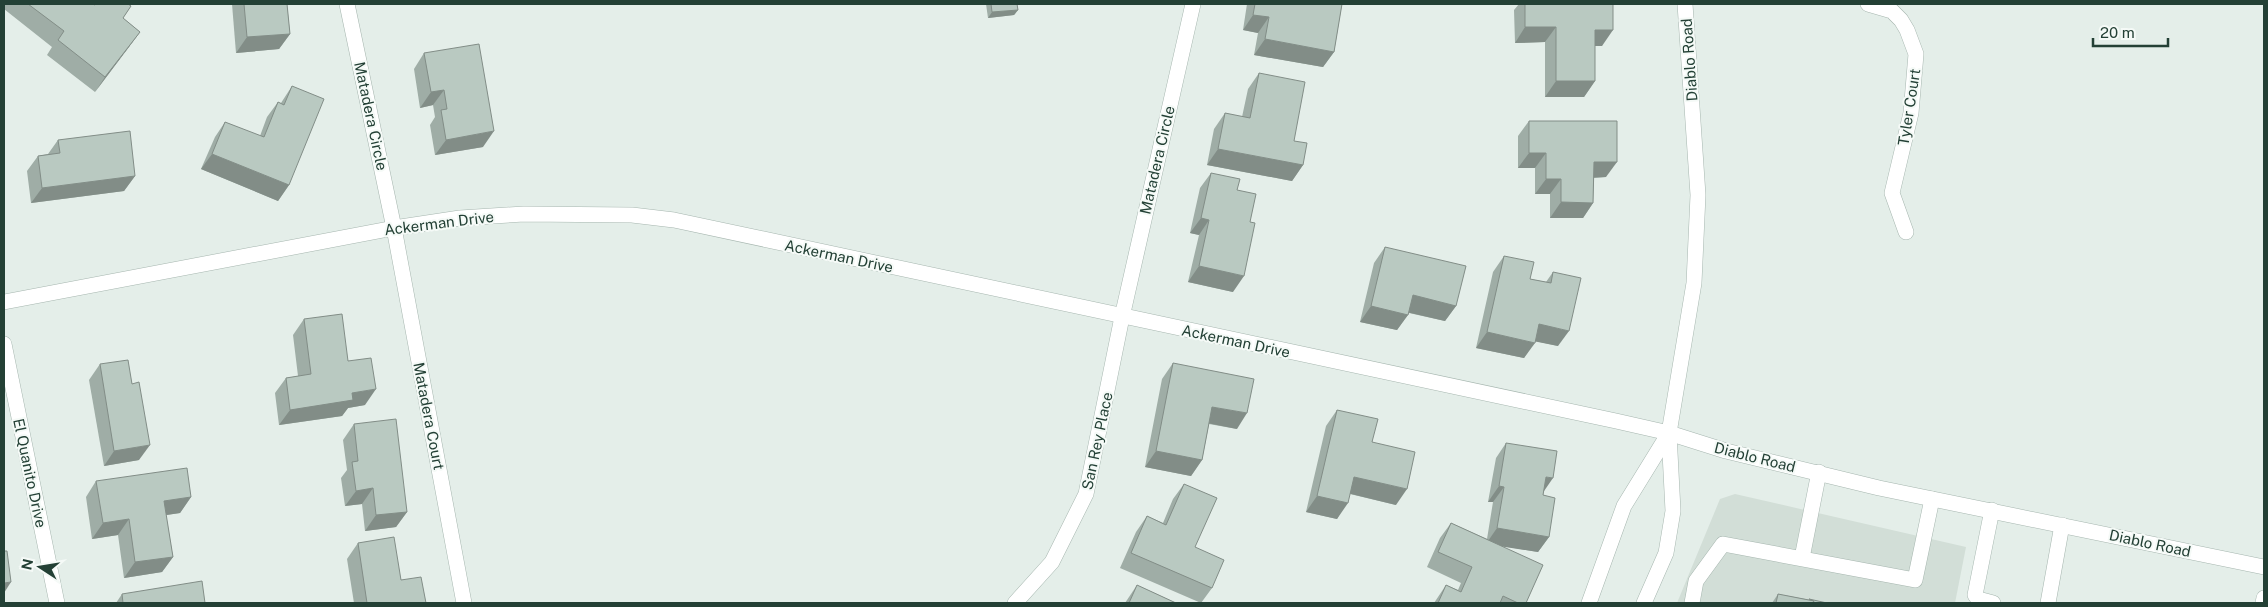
<svg xmlns="http://www.w3.org/2000/svg" width="2268" height="607" font-family="'Public Sans',sans-serif">
<rect width="100%" height="100%" fill="#e4eee9"/>
<!-- built -->
<path fill="#d2ded7" d="M1735,494L1966,547L1955,603H1677L1720,499Z"/>
<g fill="none" stroke-linecap="round" stroke-linejoin="round">
<!-- minor casing -->
<g stroke="#a6b6af" stroke-width="16">
<g id="minor">
<path d="M347,4L394,228L464,603"/>
<path d="M1868,4L1892,11L1901,20L1907,30L1916,54L1911,113L1892,193L1906,232"/>
<path d="M4,302L394,228L460,218L524,214L632,215L674,220L1616,421L1669,433L1726,451L1879,488L2264,567"/>
<path d="M4,344L57,603"/>
<path d="M1992,510L1975,595L1978,599L1993,603"/>
<path d="M1802,558L1819,472"/>
<path d="M1015,603L1052,562L1086,494L1122,317L1193,4"/>
<path d="M1589,603L1624,506L1669,433"/>
<path d="M1644,603L1666,553L1673,511L1669,433L1694,283L1698,195L1685,4"/>
<path d="M1692,603L1696,581L1723,544L1915,580L1932,499"/>
<path d="M2048,603L2062,525"/>
<path d="M2263,603L2264,598"/>
</g>
</g>
<!-- minor -->
<use href="#minor" stroke="#fff" stroke-width="15"/>
</g>
<!-- wall -->
<g fill="#9fada6">
<path d="M6,4H93L94,5L131,6L123,18L140,32L95,92L47,55L52,47L4,9V6Z"/>
<path d="M232,4H287L290,34L279,49L236,53Z"/>
<path d="M986,4H1017L1018,10L1014,15L988,18Z"/>
<path d="M1247,4H1342L1334,52L1323,67L1254,55L1258,33L1243,30Z"/>
<path d="M1519,4H1613L1602,46H1595V81L1584,97H1545V42L1515,43L1514,10Z"/>
<path d="M424,53L483,147L435,155L430,125L435,117L433,105L420,108L414,69Z"/>
<path d="M1259,73L1294,141L1303,165L1292,181L1207,165L1214,129L1225,113L1242,117L1248,89Z"/>
<path d="M292,86L289,185L278,201L201,169L215,137L225,122L260,136L267,117L278,102L281,103Z"/>
<path d="M1529,121L1606,177L1594,178L1593,203L1583,218H1550V194H1535V168H1518V136Z"/>
<path d="M58,140L135,176L124,191L31,203L27,171L38,156L48,154Z"/>
<path d="M1211,173L1237,190L1233,292L1188,282L1199,235L1190,233L1200,188Z"/>
<path d="M1385,247L1456,306L1445,321L1409,313L1397,330L1360,322L1374,263Z"/>
<path d="M1504,256L1530,279L1546,282L1553,272L1558,346L1535,341L1524,358L1476,348L1493,272Z"/>
<path d="M304,319L348,361L365,405L348,408L342,416L279,425L275,393L286,378L298,376L293,335Z"/>
<path d="M1173,363L1237,429L1209,424L1202,460L1191,476L1145,467L1162,379Z"/>
<path d="M100,364L139,460L104,466L89,380Z"/>
<path d="M1337,410L1372,442L1396,505L1350,494L1337,519L1306,512L1326,426Z"/>
<path d="M354,424L407,512L396,527L365,531L362,504L345,506L341,478L347,470L343,440Z"/>
<path d="M1506,443L1544,491L1543,495L1549,537L1538,552L1502,546L1526,603H1434L1446,585L1458,590L1461,583L1427,567L1440,538L1451,523L1487,539L1493,502H1488L1496,458Z"/>
<path d="M96,481L191,497L180,513L166,515L173,557L162,572L124,578L118,535L92,539L86,497Z"/>
<path d="M1184,484L1195,547L1212,588L1201,603L1120,568L1136,532L1147,516L1163,523L1173,499Z"/>
<path d="M358,543L401,580L426,603H354L347,559Z"/>
<path d="M1137,585L1176,603H1125Z"/>
<path d="M122,594L205,603H116Z"/>
<path d="M1778,594L1827,603H1772Z"/>
</g>
<!-- shaded-wall -->
<g fill="#828d87">
<path d="M1018,10L1014,15L988,18L992,12Z"/>
<path d="M1253,15L1269,17L1258,33L1243,30Z"/>
<path d="M1525,27H1556L1545,42L1515,43Z"/>
<path d="M1595,30H1613L1602,46H1584Z"/>
<path d="M140,32L129,47L95,92L105,77Z"/>
<path d="M290,34L279,49L236,53L247,37Z"/>
<path d="M1265,39L1334,52L1323,67L1254,55Z"/>
<path d="M1556,81H1595L1584,97H1545Z"/>
<path d="M444,90L433,105L420,108L431,92Z"/>
<path d="M494,131L483,147L435,155L446,140Z"/>
<path d="M1218,149L1303,165L1292,181L1207,165Z"/>
<path d="M1529,153H1546L1535,168H1518Z"/>
<path d="M212,154L289,185L278,201L201,169Z"/>
<path d="M1594,162H1617L1606,177L1583,178Z"/>
<path d="M135,176L124,191L31,203L42,188Z"/>
<path d="M1546,179H1561L1550,194H1535Z"/>
<path d="M1561,202L1593,203L1583,218H1550Z"/>
<path d="M1201,218L1209,220L1199,235L1190,233Z"/>
<path d="M1199,266L1244,276L1233,292L1188,282Z"/>
<path d="M1413,295L1456,306L1445,321L1402,311Z"/>
<path d="M1371,306L1408,315L1397,330L1360,322Z"/>
<path d="M1539,324L1569,331L1558,346L1528,340Z"/>
<path d="M1487,332L1535,343L1524,358L1476,348Z"/>
<path d="M376,389L365,405L348,408L342,416L279,425L290,410L352,393Z"/>
<path d="M1212,407L1247,413L1237,429L1202,422Z"/>
<path d="M150,445L139,460L104,466L114,451Z"/>
<path d="M1156,451L1202,460L1191,476L1145,467Z"/>
<path d="M1354,477L1407,489L1396,505L1343,492Z"/>
<path d="M1546,477L1553,478L1542,494Z"/>
<path d="M1499,486L1504,487L1493,502H1488Z"/>
<path d="M373,488L362,504L345,506L356,491Z"/>
<path d="M1317,496L1348,503L1337,519L1306,512Z"/>
<path d="M191,497L180,513L153,517L164,501Z"/>
<path d="M407,512L396,527L365,531L376,515Z"/>
<path d="M129,519L118,535L92,539L103,523Z"/>
<path d="M1497,528L1549,537L1538,552L1486,544Z"/>
<path d="M173,557L162,572L124,578L135,562Z"/>
<path d="M11,582L4,593V583Z"/>
</g>
<!-- building -->
<g fill="#b9c9c1" stroke="#828d87">
<path d="M28,4H93L94,5L96,4H128L131,6L123,18L140,32L105,77L58,40L64,31Z"/>
<path d="M244,4H287L290,34L247,37Z"/>
<path d="M991,4H1017L1018,10L992,12Z"/>
<path d="M1255,4H1342L1334,52L1265,39L1269,17L1253,15Z"/>
<path d="M1525,4H1613V30H1595V81H1556V27H1525Z"/>
<path d="M479,44L494,131L446,140L441,110L447,109L444,90L431,92L424,53Z"/>
<path d="M1259,73L1305,82L1294,141L1307,143L1303,165L1218,149L1225,113L1250,118Z"/>
<path d="M292,86L324,99L289,185L212,154L225,122L264,137L278,102L284,105Z"/>
<path d="M1529,121H1617V162H1594L1593,203L1561,202V179H1546V153H1529Z"/>
<path d="M130,131L135,176L42,188L38,156L60,153L58,140Z"/>
<path d="M1211,173L1240,179L1237,190L1256,194L1250,222L1255,223L1244,276L1199,266L1209,220L1201,218Z"/>
<path d="M1385,247L1466,266L1456,306L1413,295L1408,315L1371,306Z"/>
<path d="M1504,256L1534,262L1530,279L1551,283L1553,272L1581,278L1569,331L1539,324L1535,343L1487,332Z"/>
<path d="M342,314L348,361L371,358L376,389L352,393L353,400L290,410L286,378L311,374L304,319Z"/>
<path d="M128,360L132,384L139,382L150,445L114,451L100,364Z"/>
<path d="M1173,363L1254,379L1247,413L1212,407L1202,460L1156,451Z"/>
<path d="M1337,410L1378,419L1372,442L1415,452L1407,489L1354,477L1348,503L1317,496Z"/>
<path d="M396,419L407,512L376,515L373,488L356,491L352,462L358,461L354,424Z"/>
<path d="M1506,443L1557,451L1553,478L1546,477L1543,495L1555,498L1549,537L1497,528L1504,487L1499,486Z"/>
<path d="M187,468L191,497L164,501L173,557L135,562L129,519L103,523L96,481Z"/>
<path d="M1184,484L1217,498L1195,547L1224,560L1212,588L1131,553L1147,516L1166,525Z"/>
<path d="M1451,523L1543,565L1526,603H1518L1503,596L1500,603H1438L1446,585L1461,592L1472,567L1438,552Z"/>
<path d="M394,537L401,580L421,577L426,603H367L358,543Z"/>
<path d="M4,551H7L11,582L4,583Z"/>
<path d="M202,581L205,603H123L122,594Z"/>
<path d="M1137,585L1176,603H1129Z"/>
<path d="M1778,594L1814,601L1813,603H1776Z"/>
<path d="M1809,599L1827,603H1813L1814,601Z"/>
</g>
<g text-anchor="middle" dominant-baseline="central" stroke-width="4" stroke-linejoin="round" paint-order="stroke">
<!-- street labels -->
<g font-size="15" fill="#234035" stroke="#f5faf7">
<text transform="translate(1689 60) rotate(-94)">Diablo Road</text>
<text transform="translate(1909 107) rotate(-81)">Tyler Court</text>
<text transform="translate(371 116) rotate(78)">Matadera Circle</text>
<text transform="translate(1157 160) rotate(-77)">Matadera Circle</text>
<text transform="translate(439 223) rotate(-7)">Ackerman Drive</text>
<text transform="translate(839 256) rotate(12)">Ackerman Drive</text>
<text transform="translate(1236 341) rotate(12)">Ackerman Drive</text>
<text transform="translate(429 416) rotate(79)">Matadera Court</text>
<text transform="translate(1097 441) rotate(-78)">San Rey Place</text>
<text transform="translate(1755 457) rotate(14)">Diablo Road</text>
<text transform="translate(30 473) rotate(78)">El Quanito Drive</text>
<text transform="translate(2150 543) rotate(12)">Diablo Road</text>
</g>
</g>
<!-- border -->
<rect width="2268" height="607" fill="none" stroke="#234035" stroke-width="10"/>
<!-- north arrow -->
<g transform="translate(40 567) rotate(282)" stroke="#f5faf7" stroke-width="4" paint-order="stroke">
<path d="M0-4L9 19L0 12L-9 19Z" fill="#234035"/>
<text y="-8" font-size="14" font-weight="bold" text-anchor="middle" fill="#234035">N</text>
</g>
<!-- scale -->
<path d="M2093 38v8h75v-8" fill="none" stroke="#234035" stroke-width="2.5"/>
<text x="2100" y="38" font-size="15" fill="#234035" stroke="#f5faf7" stroke-width="4" paint-order="stroke">20 m</text>
</svg>
